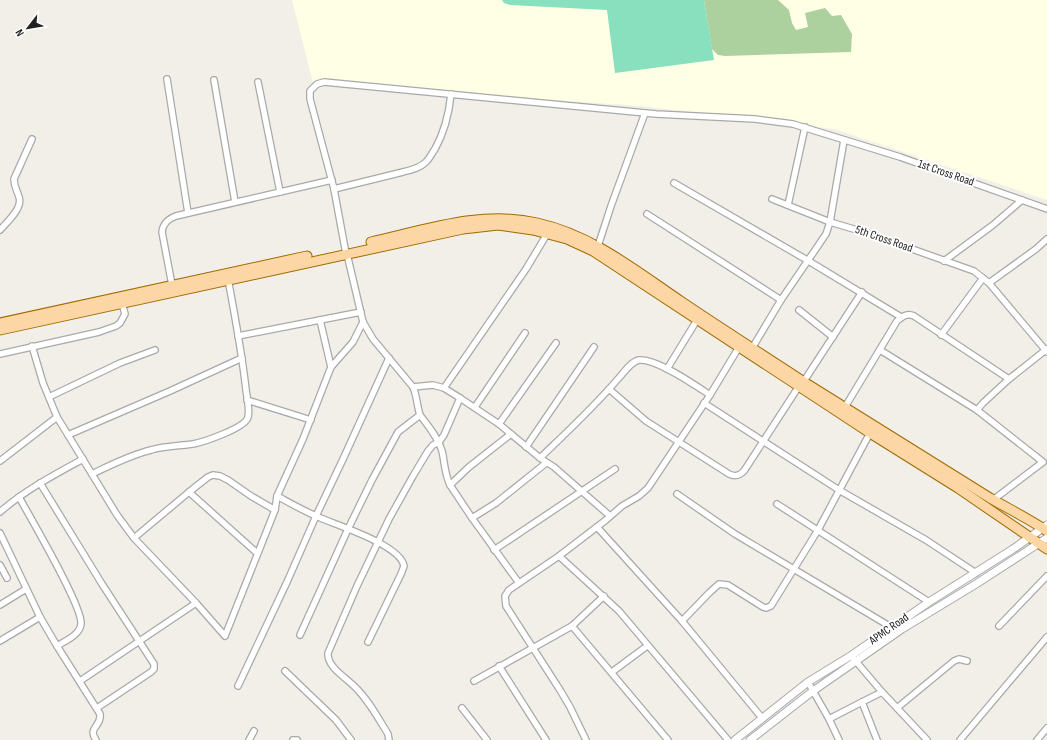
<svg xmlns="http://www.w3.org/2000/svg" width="1047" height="740" font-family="'Sofia Sans Condensed',sans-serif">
<rect width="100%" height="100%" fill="#f2efe9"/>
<!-- education -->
<path fill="#ffffe5" d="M292,0H1047V200L834,129L640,106L313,83Z"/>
<!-- forest -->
<path fill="#add19e" d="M704,0H778L789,10L792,23L796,30L808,27L805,13L825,8L832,16L841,15L852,34L851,52L725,56L718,55L712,49Z"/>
<!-- pitch -->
<path fill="#88e0be" d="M502,0H704L714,60L615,73L607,10L510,5L504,3Z"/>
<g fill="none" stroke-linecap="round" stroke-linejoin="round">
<!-- minor casing -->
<g stroke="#a9a9a9" stroke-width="8">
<g id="minor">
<path d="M167,79L188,213"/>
<path d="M214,80L235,202"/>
<path d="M258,82L280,192"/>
<path d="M674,183L807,260L901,317"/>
<path d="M334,189L403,172C411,170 420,168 426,162C430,158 432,153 435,149C445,131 449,114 451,94"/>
<path d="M772,199L830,222L867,233L974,271L989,283L1047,352"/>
<path d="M788,205L805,127"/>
<path d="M647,214L781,300"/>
<path d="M0,230C7,222 23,208 19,197C17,190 14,187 14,179L32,139"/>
<path d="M598,246L611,206L645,113"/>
<path d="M346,254L334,189L310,99V91L317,84L324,82L656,114L755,119L793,124L900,157L1047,209"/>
<path d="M944,261L993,225L1022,200"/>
<path d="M989,283L1036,249L1047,239"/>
<path d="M172,285L162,232C163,223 168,219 176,216L332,180"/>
<path d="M799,310L833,337"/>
<path d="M320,320L331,367"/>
<path d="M941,335L983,278"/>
<path d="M238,336L361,312"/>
<path d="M32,346L43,383L57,417L117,515L134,538L196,603L225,636L275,510L277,496L303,439L331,367L353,342L363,322"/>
<path d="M751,350L781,300L826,234L830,222L844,140"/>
<path d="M880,350L977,410"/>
<path d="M0,354L99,332L116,326L120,323L125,314L122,303"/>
<path d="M667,369L697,320"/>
<path d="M1009,379L1047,349"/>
<path d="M413,387L433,385L444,388L460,398L499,424L540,458L554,467L610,516"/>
<path d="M444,388L526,269L547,234"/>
<path d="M609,389L646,421L729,474C735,477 739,476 744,471L799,386L804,381L862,292"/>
<path d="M49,397L120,363L155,350"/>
<path d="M247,400L311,420"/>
<path d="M704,403L839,490L926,540L976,573"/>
<path d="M475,407L525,333"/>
<path d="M845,407L897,321C903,316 907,313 914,316L1009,379L983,403L977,410L1043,462L993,500"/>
<path d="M420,415C428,426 438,437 442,451C445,463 444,472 450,485"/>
<path d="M499,424L556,343"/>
<path d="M511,434L469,467L450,485L472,518L519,583"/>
<path d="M68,435L170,391L242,358"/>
<path d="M526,447L594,347"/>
<path d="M540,458C566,433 593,408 617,380C623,374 630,362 639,360C656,358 695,385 710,395"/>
<path d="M0,461L57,417"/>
<path d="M92,474C111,465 130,455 151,450C164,446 179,446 193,444C203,442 246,428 248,417C250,409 247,398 246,390C242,353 235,316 228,279"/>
<path d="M40,483L102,584L154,664V669L151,672L97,708"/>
<path d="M189,492L257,553"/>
<path d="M677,494L735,534L891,627"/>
<path d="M277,496C290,503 302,510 316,516C335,525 400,544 404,566L401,574L368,642"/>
<path d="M19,497C30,517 83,607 81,624C80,635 65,641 57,646"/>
<path d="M777,504L929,602"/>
<path d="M0,512C25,490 54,475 83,459"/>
<path d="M472,518L496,503L546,463"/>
<path d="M597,527L682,621L762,718"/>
<path d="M0,533L40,617L57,646L100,714C102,727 87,727 96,740"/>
<path d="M134,538L189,492L208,477L213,475L220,476L228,480L251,496L275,510"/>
<path d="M494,550L615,469"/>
<path d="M559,556L619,611L728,740"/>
<path d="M0,565L7,578"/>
<path d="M0,605L26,589"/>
<path d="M682,621L709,593L719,584L728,585L763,607L766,608L771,606L818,530L870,433"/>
<path d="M572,626L668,740"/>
<path d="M999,626L1047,576"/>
<path d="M300,635L348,529L372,480L398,432L420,415C417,406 417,396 413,387L373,339L363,322L347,254"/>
<path d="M0,641L40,617"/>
<path d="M854,659L882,692L862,702L877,740"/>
<path d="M499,666L546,740"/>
<path d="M285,671L336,720L351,740"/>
<path d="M612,672L647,646"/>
<path d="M80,681L196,603"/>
<path d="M474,681L572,626L604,596"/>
<path d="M808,682L829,719L839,740"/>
<path d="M238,686L287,582L316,516L344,457L389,358"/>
<path d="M882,692L927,740"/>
<path d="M462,708L487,740"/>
<path d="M897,708L954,661L959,659L967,661"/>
<path d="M829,719L862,702"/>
<path d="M249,740L254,731"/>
<path d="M293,740H297"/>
<path d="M389,740L388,734C378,718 368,699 354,686C345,677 327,667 328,653L357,586L389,519L413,476L428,451L433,445L439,442L444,435L460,398"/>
<path d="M586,740L570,707L560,690L506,606L505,596L509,590L559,556L606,520L622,506L639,496L648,488L710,395L739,347"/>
<path d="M960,740L1047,637"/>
<path d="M1037,740L1047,728"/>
</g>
</g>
<!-- tertiary casing -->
<g stroke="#a9a9a9" stroke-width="9">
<g id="tertiary">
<path d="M735,740L808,682L852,655L929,602L1013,549L1047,525"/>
<path d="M750,740L813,691L902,629L976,584L1047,538"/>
</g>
</g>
<!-- primary casing -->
<g stroke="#a06b00" stroke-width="11">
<g id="primary">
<path d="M371,242C425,230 482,210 537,223C592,235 636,271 682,302C722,329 763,355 804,382C866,421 928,460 990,498C1009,509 1029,519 1047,531"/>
<path d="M0,323L307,256"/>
<path d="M0,330L463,229L498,225L533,230L567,239L593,251L870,433L958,488L1047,549"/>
</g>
</g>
<!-- minor -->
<use href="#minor" stroke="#fff" stroke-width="5.5"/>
<!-- tertiary -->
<use href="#tertiary" stroke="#fff" stroke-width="7"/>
<!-- primary -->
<use href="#primary" stroke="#fcd6a4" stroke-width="9"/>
</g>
<g text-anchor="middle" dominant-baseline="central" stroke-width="4" stroke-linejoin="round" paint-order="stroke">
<!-- street labels -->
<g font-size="12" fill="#222" stroke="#fff">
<text transform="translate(946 173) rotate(19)">1st Cross Road</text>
<text transform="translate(884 239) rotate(19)">5th Cross Road</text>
<text transform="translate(889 629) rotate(-35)">APMC Road</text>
</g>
</g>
<!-- north arrow -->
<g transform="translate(28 28) rotate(239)" stroke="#ffffff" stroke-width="3" paint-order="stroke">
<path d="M0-3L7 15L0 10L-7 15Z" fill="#222222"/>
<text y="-6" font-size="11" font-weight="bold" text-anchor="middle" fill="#222222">N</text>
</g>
</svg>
